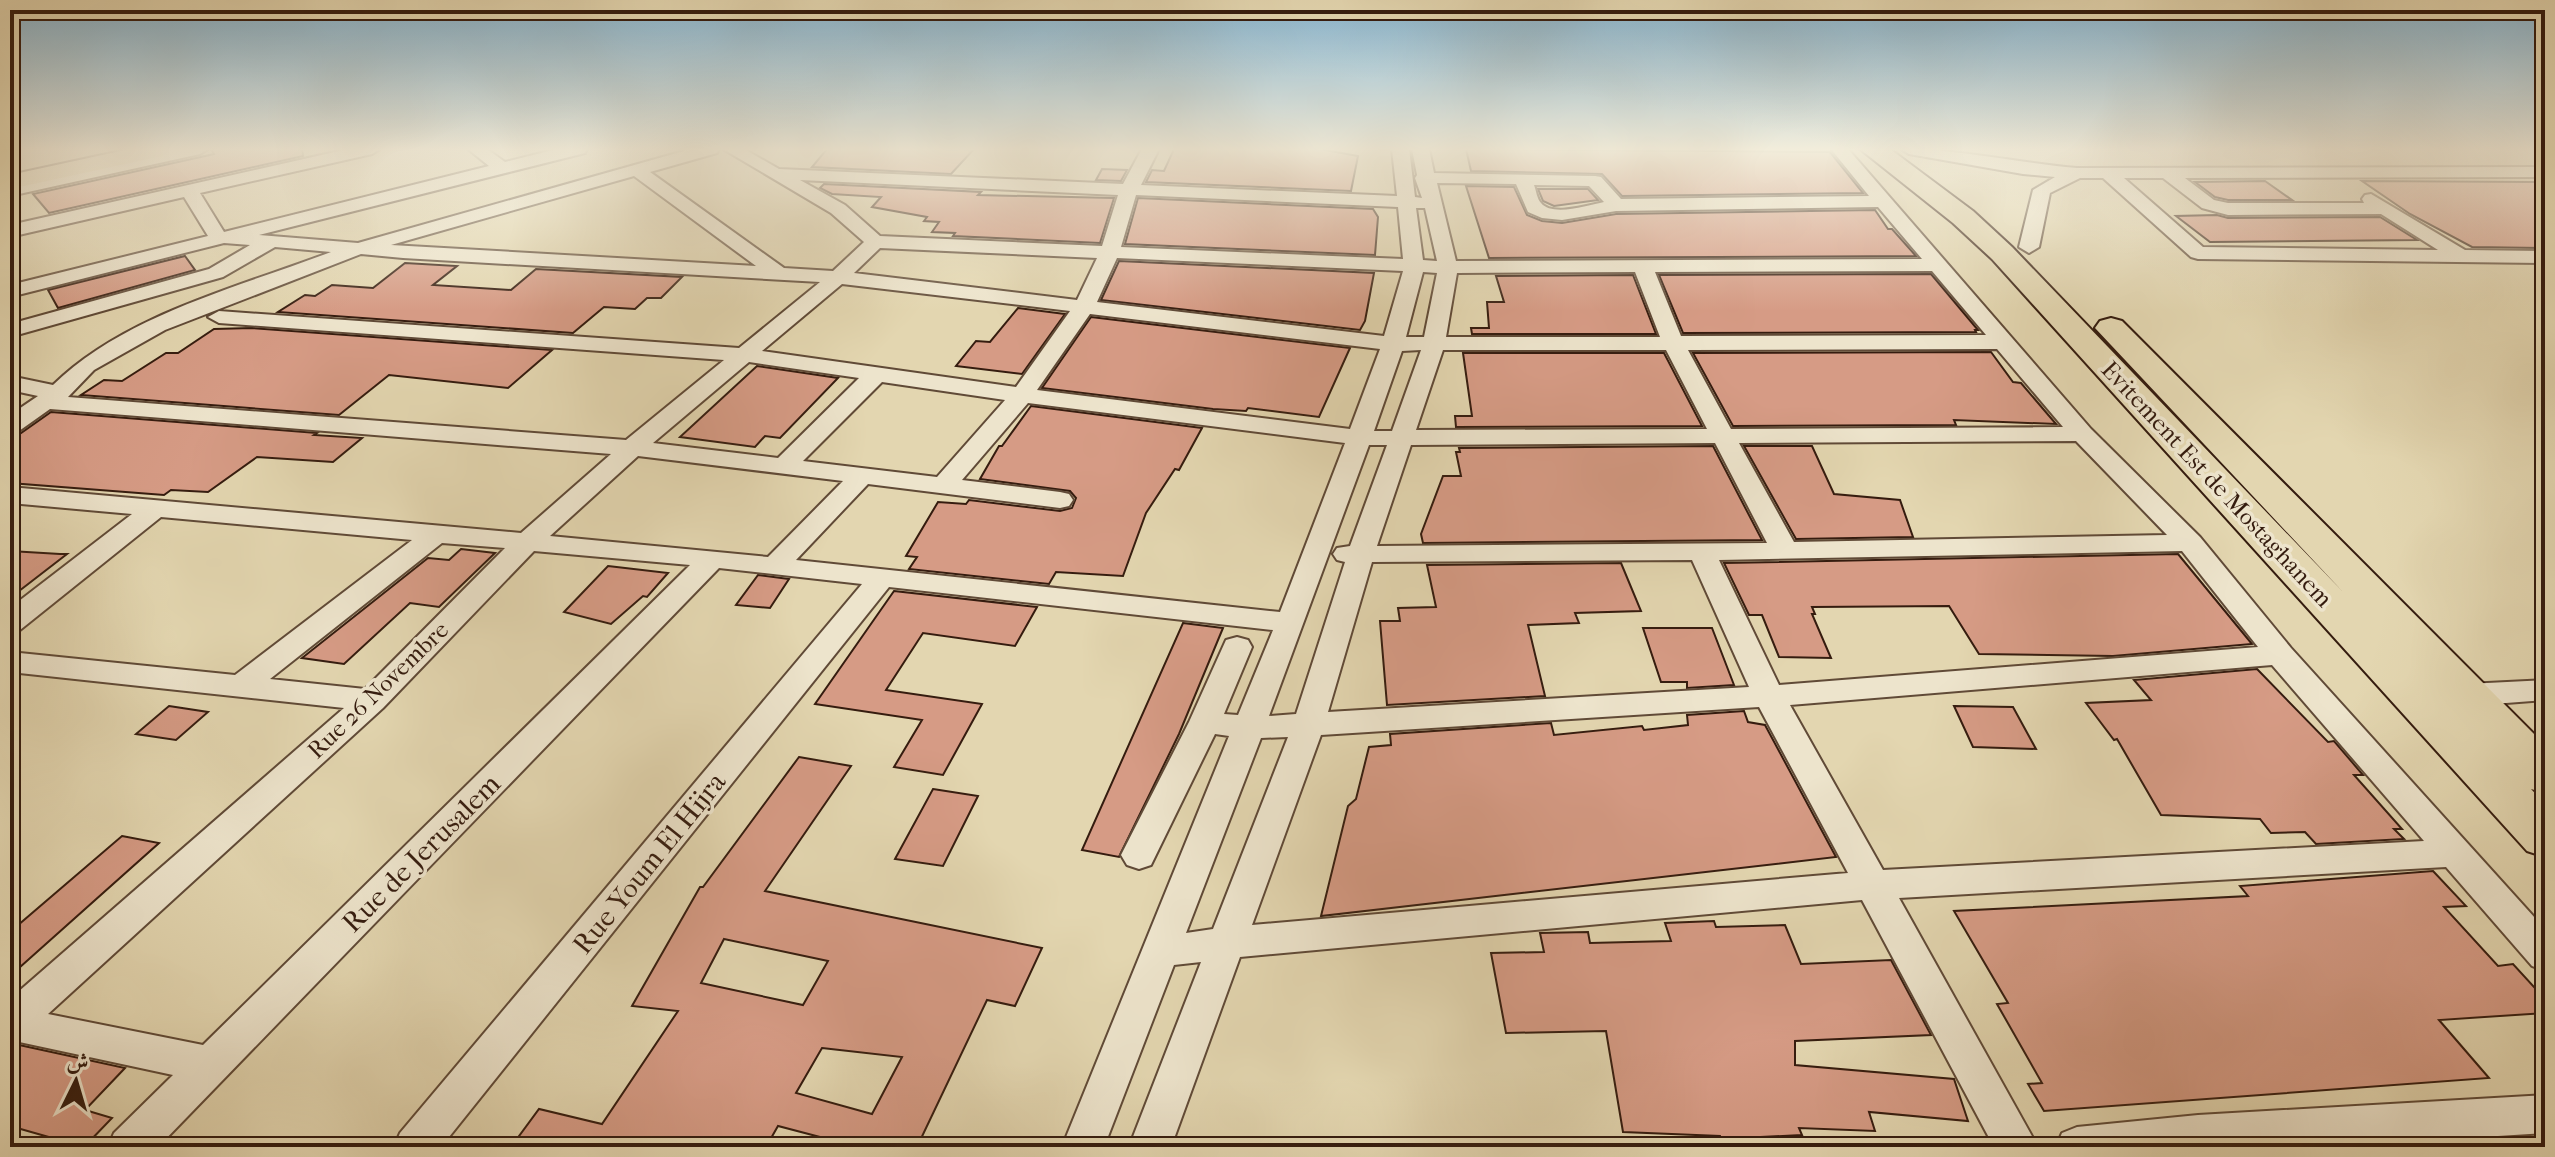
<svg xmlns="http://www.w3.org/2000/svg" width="2555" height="1157" font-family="'IM FELL French Canon',Amiri,serif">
<rect width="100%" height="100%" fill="#e3d6b0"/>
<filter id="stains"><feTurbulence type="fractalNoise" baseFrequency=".0025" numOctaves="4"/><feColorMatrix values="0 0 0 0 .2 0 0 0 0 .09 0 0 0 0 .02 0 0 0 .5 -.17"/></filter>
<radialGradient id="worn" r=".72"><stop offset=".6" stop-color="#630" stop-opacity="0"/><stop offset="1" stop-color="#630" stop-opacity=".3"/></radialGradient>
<!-- building -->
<g fill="#d69b85" stroke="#351c0f" stroke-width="2" fill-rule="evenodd">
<path d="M211,149H302L303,156L49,213L33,194L214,154Z"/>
<path d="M827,149H974L951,174L812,167Z"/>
<path d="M1174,149H1320L1358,156L1351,191L1146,182L1152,170L1164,171Z"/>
<path d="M1466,149L1830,152L1863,193L1622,196L1602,174L1471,171Z"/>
<path d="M1102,169L1127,170L1121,181L1096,180Z"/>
<path d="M2265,181L2292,200H2228L2215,197L2195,182Z"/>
<path d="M2362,181L2545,182V248L2472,247L2410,214Z"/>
<path d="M824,184L981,192L978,195L1114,198L1100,243L953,236L955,233L932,232L939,222L924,221L927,217L872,207L881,197L832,194L820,188Z"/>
<path d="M1466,186L1514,187L1527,215L1542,221L1562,223L1616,214L1875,210L1888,229H1892L1916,256L1489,258Z"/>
<path d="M1538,189H1588L1598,200L1554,206L1543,201Z"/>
<path d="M1138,198L1373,209L1378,217L1375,255L1125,244Z"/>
<path d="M2217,215L2228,218L2380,217L2417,240L2210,242L2176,216Z"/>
<path d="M185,256L195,270L58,308L48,290Z"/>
<path d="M1119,261L1374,273L1365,321L1360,330L1101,300Z"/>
<path d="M405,263L457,266L433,285L511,290L536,269L682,277L661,298H647L635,309L604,307L573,333L278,312L305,295L315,296L332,285L373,288Z"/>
<path d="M1931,274L1978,330H1975L1976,332L1683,333L1659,275Z"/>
<path d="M1633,275L1656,334H1472L1471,328H1489L1487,302H1504L1496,276Z"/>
<path d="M1018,308L1065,314L1022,374L956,366L976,341L990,342Z"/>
<path d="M1091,317L1350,348L1319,417L1248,408L1246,411L1213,409L1042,388Z"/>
<path d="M252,328L552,350L508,388L389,375L339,415L81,395L104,380L122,381L166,353H178L214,329Z"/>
<path d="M1991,352L2013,382L2021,383L2056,424L1954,420L1956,425L1733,426L1693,353Z"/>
<path d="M1463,353H1664L1702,426L1456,427L1455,416H1472Z"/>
<path d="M757,366L838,378L780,438L765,436L755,447L680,437Z"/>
<path d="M1031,406L1202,428L1179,470L1175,469L1146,513L1123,576L1056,572L1049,584L909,569L917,557L906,556L938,502L966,504L969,500L1060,511L1072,508L1076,498L1070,491L980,479L999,446H1002Z"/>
<path d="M51,412L317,433L314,435L362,438L333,462L257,457L208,492L171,490L164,495L10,483V436L21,433Z"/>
<path d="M1713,446L1762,540L1423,543L1421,534L1443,476H1461L1456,452H1460L1459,448Z"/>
<path d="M1744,446H1812L1834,494L1900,500L1913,537L1796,539Z"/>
<path d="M461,549L495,553L439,607L410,603L344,664L302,658L428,558L449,560Z"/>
<path d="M10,551L60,554H67L10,598Z"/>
<path d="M2178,554L2252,644L2113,656L1979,654L1949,606L1812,607L1815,614H1812L1831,658L1779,657L1762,615H1749L1724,563Z"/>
<path d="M1621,563L1641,611L1575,613L1579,623L1528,625L1545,696L1387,705L1380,621H1400L1398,608L1436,607L1427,565Z"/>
<path d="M608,566L668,573L647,597L643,596L611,624L564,612Z"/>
<path d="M758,575L789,579L770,608L736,605Z"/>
<path d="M894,591L1037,607L1015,646L923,633L886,690L982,704L943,775L894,767L922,720L815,704Z"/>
<path d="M1183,623L1223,628L1179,734L1119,857L1082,850Z"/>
<path d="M1643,628H1712L1734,685L1687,688V682H1661Z"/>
<path d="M2257,669L2328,742L2334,741L2363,775H2354L2402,829H2394L2404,839L2316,844L2305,832L2271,833L2260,819L2161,815L2117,739L2114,740L2086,703L2151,700L2134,680Z"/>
<path d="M169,706L208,712L176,740L136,734Z"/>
<path d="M1954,706L2013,707L2036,749L1973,747Z"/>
<path d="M1744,711L1748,722L1765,725L1836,857L1321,916L1348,806L1356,799L1369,747L1391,745L1390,734L1551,723L1554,735L1642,726L1644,730L1688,725L1687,715Z"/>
<path d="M799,757L851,766L765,891L1042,948L1015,1006L987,1000L917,1147H858L778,1126L766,1147H511L539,1109L602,1124L678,1011L632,1006L700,887H703ZM724,939L828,961L803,1005L701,983ZM822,1048L902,1057L872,1114L796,1093Z"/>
<path d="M933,789L978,796L943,866L895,859Z"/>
<path d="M122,836L159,843L10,976V932Z"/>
<path d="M2433,871L2466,906L2444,907L2498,966L2513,964L2545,999V1013L2439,1020L2489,1078L2044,1111L2028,1084L2042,1083L1997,1004L2008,1003L1954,911L2248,896L2240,886Z"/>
<path d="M1714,921L1716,927L1785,925L1801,964L1891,960L1931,1035L1795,1041V1065L1954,1079L1968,1121L1869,1112L1875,1131L1799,1128L1802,1135L1721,1139L1720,1136L1623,1132L1606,1031L1506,1033L1491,953L1544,952L1540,933L1588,932L1590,943L1671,941L1665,923Z"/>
<path d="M10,1043L125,1068L85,1110L112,1118L84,1147L10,1126Z"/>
</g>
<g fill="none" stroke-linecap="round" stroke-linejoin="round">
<!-- minor casing -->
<g stroke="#604a37" stroke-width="4">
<g id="minor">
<path d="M176,149H208L200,154L10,196V186Z"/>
<path d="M348,149H380L372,154L200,193L224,232L489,166L468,149H487L505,162L557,149H587L585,153L259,235L358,243L691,149H719L717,153L650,172L784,268L833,271L864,242L831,213L723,149H744L779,169L1123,184L1142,149H1159L1141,185L1397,196L1392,149H1409L1415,197L1422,198L1415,178L1417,175L1412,149H1429L1434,173L1595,176L1601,177L1621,199L1869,196L1831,149H1848L2091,429L2200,537L2291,648L2545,929V971L2532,966L2446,867L1899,898L2038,1147H1994L1862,900L1240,957L1171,1147H1129L1201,962L1174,965L1104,1147H1062L1229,736L1215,734L1151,865L1139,869L1127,865L1121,855L1189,722L1226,640L1237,637L1248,640L1252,647L1224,714L1238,715L1273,630L889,587L441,1147H394L400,1133L862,584L719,568L158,1147H108L114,1133L173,1075L10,1040V999L344,708L10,672V652L235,675L412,540L161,517L20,630L10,632V608L132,514L10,503V487L521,533L611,454L50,409L19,431L10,433V415L38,396L10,390V376L53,385C124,315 239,287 331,252L275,247L223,277L10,337V324L209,269L250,245L224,243L10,297V285L208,236L184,197L10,237V225ZM634,176L756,266L391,245ZM800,180L1118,195L1102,246L880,236L845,205ZM1437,183L1516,184L1528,212L1542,218L1562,220L1616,211L1878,207L1922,259L1456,261ZM1534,185L1589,186L1604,202C1589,205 1552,217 1541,203C1537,199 1536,190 1534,185ZM1136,195L1398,207L1403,259L1121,247ZM1416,208H1425L1437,261L1423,260ZM880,248L1097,258L1077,300L854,273ZM361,254L403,258L820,282L739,348L219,311L208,317L219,323L724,360L626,440L68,397L94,370L165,330ZM1117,258L1403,271L1384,336L1097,302ZM1932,271L1986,335L1681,336L1655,272ZM1423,272L1437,273L1424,337H1406ZM1635,272L1660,337H1446L1457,273ZM842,284L1070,311L1016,387L762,351ZM1090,314L1380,349L1350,429L1037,390ZM1997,349L2063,427L1731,429L1688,350ZM1421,350L1392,431H1374L1402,351ZM1443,350H1666L1707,429L1416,430ZM749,362L859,378L778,458L653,443ZM882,382L1005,400L937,477L803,461ZM1028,403L1345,443L1280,612L796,560L868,484L1060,508L1069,506L1073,500L1069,494L1060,492L962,480ZM2076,441L2167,535L1794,542L1739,443ZM1715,443L1767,543L1377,546L1411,445ZM1369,445H1387L1350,546L1337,548L1333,554L1337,560L1345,562L1296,714L1269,716ZM638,456L843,481L768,557L550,536ZM442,543L505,548L365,689L270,679ZM534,551L690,565L203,1045L48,1014L383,708ZM2182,551L2258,647L1779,685L1719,560ZM1692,560L1749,687L1328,712L1372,562ZM2272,665L2424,841L1883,870L1790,705ZM1759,707L1848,873L1252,925L1321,735ZM1288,737L1213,929L1186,933L1261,738Z"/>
<path d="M1901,149C1960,149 2018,163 2077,168L2545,167V177L2185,178L2214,200L2228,203H2364L2362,199L2365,195L2371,194L2465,250L2545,251V263L2198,259L2191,257L2103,178H2080L2050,193L2039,247L2029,253L2019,247L2033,190L2055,177L2023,174L1909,154ZM2124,178H2163L2202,208L2228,215L2381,214L2438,250L2203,247Z"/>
<path d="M2545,680V700L2467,706L2456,702L2452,695L2456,688L2467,684Z"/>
<path d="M2545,1095V1133L2322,1147H2056L2062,1133L2077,1127L2198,1115Z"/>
</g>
</g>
<!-- major casing -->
<g stroke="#351c0f" stroke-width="4">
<path id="major" d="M130,149H173L162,156L10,189V175Z"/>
</g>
<!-- highway casing -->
<g stroke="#351c0f" stroke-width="4">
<path id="highway" d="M1860,149H1890L1973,211L2012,247L2344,593L2095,328L2100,321L2111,318L2122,321L2545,745V793L2531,789L2545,804V857L2527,851L1992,259L1953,223Z"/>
</g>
<!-- minor -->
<use href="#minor" fill="#ede4cc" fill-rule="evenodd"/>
<!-- major -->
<use href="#major" fill="#e3d6b0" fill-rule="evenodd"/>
<!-- highway -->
<use href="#highway" fill="#e3d6b0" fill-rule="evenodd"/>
</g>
<!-- sky -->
<linearGradient id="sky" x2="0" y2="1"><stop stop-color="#87b6d2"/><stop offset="0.48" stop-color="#f2eddb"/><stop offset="1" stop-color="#f2eddb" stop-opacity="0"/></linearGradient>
<rect width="2555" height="311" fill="url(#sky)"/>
<g text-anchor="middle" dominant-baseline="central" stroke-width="7" stroke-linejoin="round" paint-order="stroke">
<!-- street labels -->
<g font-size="24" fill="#351c0f" stroke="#ede4cc">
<text transform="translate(2217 484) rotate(47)">Evitement Est de Mostaghanem</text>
<text transform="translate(378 690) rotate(-44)">Rue 26 Novembre</text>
</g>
<!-- near-street labels -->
<g font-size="28" fill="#351c0f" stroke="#ede4cc">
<text transform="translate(421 853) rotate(-45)">Rue de Jerusalem</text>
<text transform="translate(649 863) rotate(-51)">Rue Youm El Hijra</text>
</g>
</g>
<!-- margin -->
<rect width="2555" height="1157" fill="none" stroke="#e3d6b0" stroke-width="40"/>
<rect x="12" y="12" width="2531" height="1133" fill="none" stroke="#351c0f" stroke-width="4"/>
<rect x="20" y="20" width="2515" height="1117" fill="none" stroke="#351c0f" stroke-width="2"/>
<!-- north arrow -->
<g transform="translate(76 1081) rotate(5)" stroke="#ede4cc" stroke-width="6" paint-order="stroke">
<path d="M0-6L14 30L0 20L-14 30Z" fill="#351c0f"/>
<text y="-12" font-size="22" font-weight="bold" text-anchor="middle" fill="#351c0f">ش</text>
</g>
<rect width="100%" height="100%" filter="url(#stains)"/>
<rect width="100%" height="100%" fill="url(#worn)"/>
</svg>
